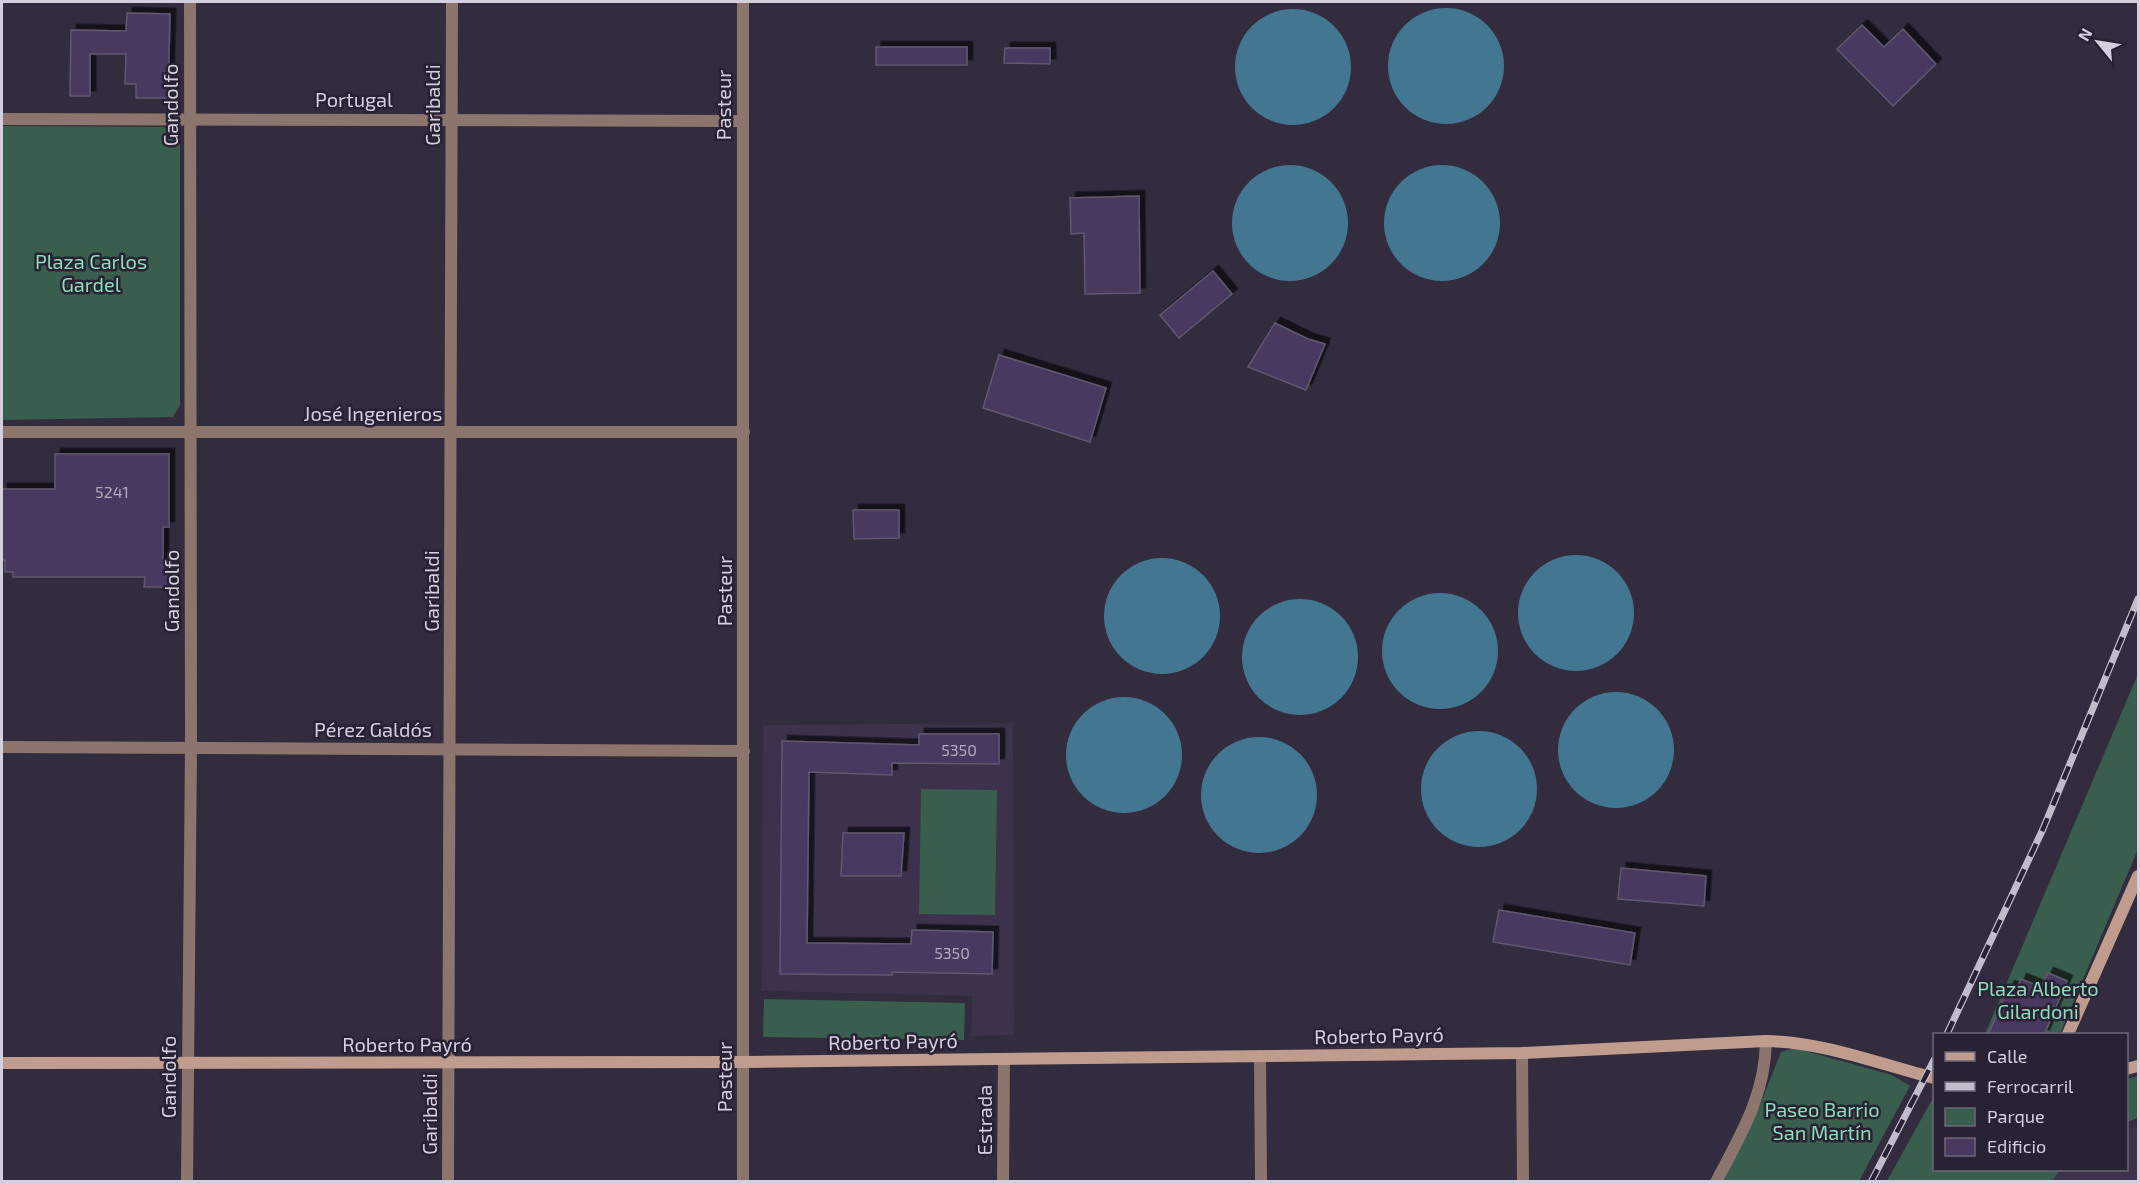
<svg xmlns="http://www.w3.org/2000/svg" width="2140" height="1183" font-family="'Exo 2',sans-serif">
<defs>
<filter id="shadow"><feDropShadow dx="5.5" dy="-5.5" stdDeviation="0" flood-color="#0009"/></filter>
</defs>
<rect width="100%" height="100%" fill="#332b3e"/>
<!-- built -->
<g fill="#3d314b">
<path d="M1013,723L1014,1035L971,1036L972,996L762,991L763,725Z"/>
<path d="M2138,1125V1181H2052L2060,1170H2126L2127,1129Z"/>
</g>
<!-- green -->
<g fill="#395e4d">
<path d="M2,126L164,127L177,133L180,141V405L173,417L2,420Z"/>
<path d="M2138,674V849L2060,1034H1985Z"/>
<path d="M921,789L997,790L995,915L919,914Z"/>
<path d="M764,999L965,1003L964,1040L763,1037Z"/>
<path d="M1795,1048L1892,1075L1910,1086L1859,1181L1720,1182L1760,1105L1781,1052Z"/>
<path d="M2138,1076V1118L2127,1122V1079Z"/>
<path d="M1934,1096V1170H2060L2052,1181H1887Z"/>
</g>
<!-- water -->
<g fill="#437691">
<circle cx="1446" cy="66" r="58"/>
<circle cx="1293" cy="67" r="58"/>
<circle cx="1442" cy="223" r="58"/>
<circle cx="1290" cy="223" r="58"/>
<circle cx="1576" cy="613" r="58"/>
<circle cx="1162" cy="616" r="58"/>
<circle cx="1440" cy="651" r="58"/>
<circle cx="1300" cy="657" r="58"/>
<circle cx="1616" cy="750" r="58"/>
<circle cx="1124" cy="755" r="58"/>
<circle cx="1479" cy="789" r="58"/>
<circle cx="1259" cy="795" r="58"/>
</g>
<!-- building -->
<g fill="#4a3860" stroke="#61586e" stroke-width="1.5" filter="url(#shadow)">
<path d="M127,13L170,14L168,98H136V84H125L126,54H90V96H70L71,30L126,31Z"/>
<path d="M1862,25L1884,47L1903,29L1936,64L1893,106L1837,49Z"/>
<rect x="876" y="47" width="91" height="18"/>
<path d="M1005,48H1050V64L1004,63Z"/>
<path d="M1139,196L1140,293L1085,294L1084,233L1071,234L1070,198Z"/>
<path d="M1213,271L1232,294L1179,338L1160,315Z"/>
<path d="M1275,323L1308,339L1325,344L1306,390L1248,367Z"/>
<path d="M999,355L1106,388L1090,442L983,408Z"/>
<path d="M55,454H169V527H163V566H170V587H144L145,577H13V572H5V560H2V489H55Z"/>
<path d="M853,510H899V538L854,539Z"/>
<path d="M919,734H999V764L892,763V775L809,772L807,943L911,944L912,930L993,932L992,974L892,972V975L780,974L782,741L919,745Z"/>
<path d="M843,833H904L901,876H841Z"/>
<path d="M1621,868L1706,876L1704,906L1618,899Z"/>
<path d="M1499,910L1635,933L1630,965L1493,942Z"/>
<path d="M2048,973L2067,981L2044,1035H1988L2009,986L2017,989L2021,979L2041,987Z"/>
</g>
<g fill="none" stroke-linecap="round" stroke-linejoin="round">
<!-- street -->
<g stroke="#8b756c" stroke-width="12">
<path d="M743,2V1182"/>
<path d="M2,119L742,121"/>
<path d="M2,432H744"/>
<path d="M2,747L744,751"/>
<path d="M1522,1053L1523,1182"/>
<path d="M1260,1056L1261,1182"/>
<path d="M187,1182L191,748L190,2"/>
<path d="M448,1182L452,2"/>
<path d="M1003,1182L1004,1059"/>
<path d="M1716,1182C1741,1134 1765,1096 1766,1041"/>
</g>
<!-- secondary -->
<g stroke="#c09c8e" stroke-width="12">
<path d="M2068,1034L2138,876"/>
<path d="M2,1063L744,1062L1522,1053L1766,1041C1824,1042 1879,1064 1934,1078"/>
<path d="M2126,1069L2138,1066"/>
</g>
<!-- rail casing -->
<g stroke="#c2bcca" stroke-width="7">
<g id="rail">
<path d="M1947,1034L2043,829L2138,599"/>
<path d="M1871,1182L1934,1060"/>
</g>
</g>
<!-- rail -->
<use href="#rail" stroke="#292134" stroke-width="4.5" stroke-dasharray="14" stroke-linecap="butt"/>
</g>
<g text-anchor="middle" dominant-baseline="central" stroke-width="5" stroke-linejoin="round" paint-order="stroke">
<!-- number labels -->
<g font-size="16" fill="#b2a9bd">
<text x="112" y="491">5241</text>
<text x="959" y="749">5350</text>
<text x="952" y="952">5350</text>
</g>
<!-- street labels -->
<g font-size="20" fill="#d4cfdc" stroke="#292134">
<text x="354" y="99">Portugal</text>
<text transform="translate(170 105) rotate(-90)">Gandolfo</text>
<text transform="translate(432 105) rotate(-90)">Garibaldi</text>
<text transform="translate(723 105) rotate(-90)">Pasteur</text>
<text x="373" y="413">José Ingenieros</text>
<text transform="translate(171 591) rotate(-90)">Gandolfo</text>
<text transform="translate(431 591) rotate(-90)">Garibaldi</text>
<text transform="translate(724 591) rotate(-90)">Pasteur</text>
<text x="373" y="729">Pérez Galdós</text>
<text transform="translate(1379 1035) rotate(-1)">Roberto Payró</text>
<text transform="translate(893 1041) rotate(-1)">Roberto Payró</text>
<text x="407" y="1044">Roberto Payró</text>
<text transform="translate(168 1077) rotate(-90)">Gandolfo</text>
<text transform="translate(724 1077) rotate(-90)">Pasteur</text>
<text transform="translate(429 1114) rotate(-90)">Garibaldi</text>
<text transform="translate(984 1120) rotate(-90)">Estrada</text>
</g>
<!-- park labels -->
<g font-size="20" fill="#8adeb8" stroke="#292134">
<text x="91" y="261">Plaza Carlos<tspan x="91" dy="23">Gardel</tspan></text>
<text x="2038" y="988">Plaza Alberto<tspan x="2038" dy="23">Gilardoni</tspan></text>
<text x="1822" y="1109">Paseo Barrio<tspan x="1822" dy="23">San Martín</tspan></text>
</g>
</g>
<!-- border -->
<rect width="2140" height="1183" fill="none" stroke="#d4cfdc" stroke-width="6"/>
<!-- legend -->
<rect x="1933" y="1033" width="195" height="138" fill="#292134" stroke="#6d6777" stroke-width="1.5"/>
<rect x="1945" y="1052" width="30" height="9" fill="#c09c8e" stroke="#6d6777" stroke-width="1.5"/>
<text x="1987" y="1063" font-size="18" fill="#d4cfdc">Calle</text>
<rect x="1945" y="1082" width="30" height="9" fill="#c2bcca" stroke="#6d6777" stroke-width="1.5"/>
<text x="1987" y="1093" font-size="18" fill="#d4cfdc">Ferrocarril</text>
<rect x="1945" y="1108" width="30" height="18" fill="#395e4d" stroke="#6d6777" stroke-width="1.5"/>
<text x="1987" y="1123" font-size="18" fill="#d4cfdc">Parque</text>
<rect x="1945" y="1138" width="30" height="18" fill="#4a3860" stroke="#6d6777" stroke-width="1.5"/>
<text x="1987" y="1153" font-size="18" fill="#d4cfdc">Edificio</text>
<!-- north arrow -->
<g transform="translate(2098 42) rotate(300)" stroke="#292134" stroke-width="4.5" paint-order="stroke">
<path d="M0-4.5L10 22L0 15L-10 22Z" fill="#d4cfdc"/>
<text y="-9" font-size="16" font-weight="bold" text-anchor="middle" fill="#d4cfdc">N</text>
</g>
</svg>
